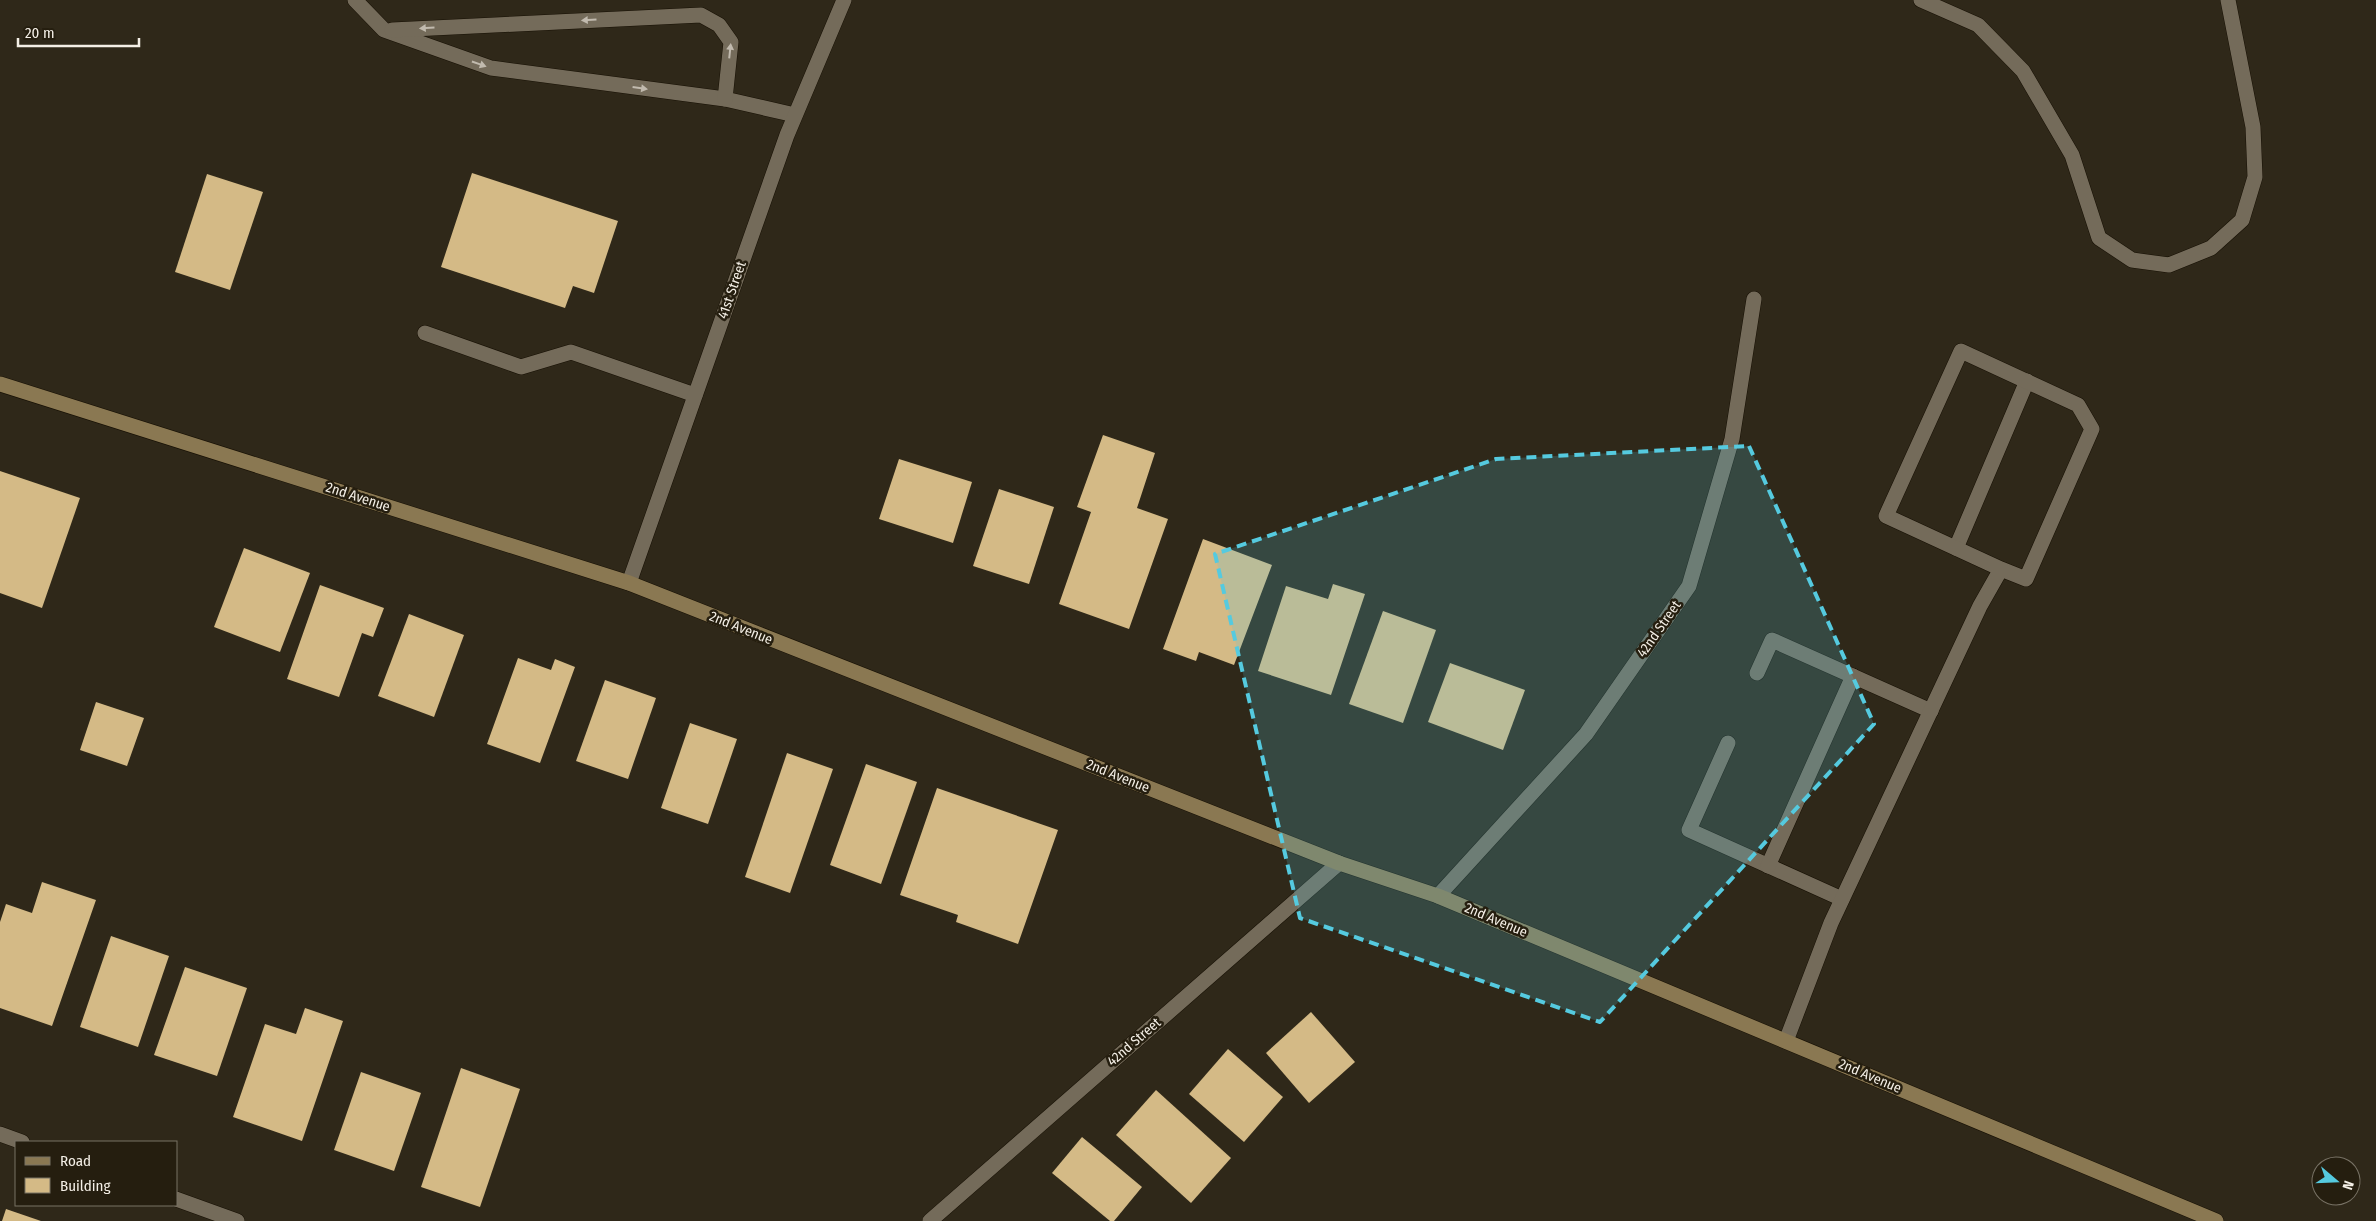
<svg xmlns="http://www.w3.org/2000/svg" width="2376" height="1221" font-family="'Fira Sans Condensed',sans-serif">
<rect width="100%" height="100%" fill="#2f2819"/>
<!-- building -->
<g fill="#d4ba86">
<path d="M472,173L618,221L594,293L573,286L565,308L441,267Z"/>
<path d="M207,174L263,192L230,290L175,272Z"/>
<path d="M1103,435L1155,453L1137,508L1168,519L1129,629L1059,604L1091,512L1077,507Z"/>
<path d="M899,459L972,482L953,543L879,519Z"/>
<path d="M0,471L80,498L42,608L0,593Z"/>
<path d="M999,489L1054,507L1029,584L973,566Z"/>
<path d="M1203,539L1272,565L1234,665L1199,652L1196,661L1163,649Z"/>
<path d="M244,548L310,573L280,652L214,627Z"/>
<path d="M1333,584L1365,594L1331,695L1258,671L1286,586L1328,599Z"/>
<path d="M320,585L384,608L373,637L362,633L339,697L287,679Z"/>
<path d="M1383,611L1436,630L1403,723L1349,704Z"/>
<path d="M409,614L464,635L434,717L378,696Z"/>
<path d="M518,658L551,670L555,659L575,667L540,763L487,744Z"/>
<path d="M1450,663L1525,690L1503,750L1428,722Z"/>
<path d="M605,680L656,698L628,779L576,761Z"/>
<path d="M96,702L144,718L127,766L80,750Z"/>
<path d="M690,723L737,739L708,824L661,808Z"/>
<path d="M787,753L833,769L790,893L745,877Z"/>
<path d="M866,764L917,782L881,884L830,865Z"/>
<path d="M937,788L1058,830L1018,944L956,922L958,915L900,895Z"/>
<path d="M42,882L96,900L52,1026L0,1008V922L6,904L32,913Z"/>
<path d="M111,936L169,956L138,1047L80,1027Z"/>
<path d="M185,967L247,988L217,1076L154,1055Z"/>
<path d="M305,1008L343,1021L302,1141L233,1117L265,1024L296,1034Z"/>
<path d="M1311,1012L1355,1062L1309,1103L1266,1053Z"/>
<path d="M1228,1049L1283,1097L1244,1142L1189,1094Z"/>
<path d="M461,1068L520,1089L480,1207L421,1187Z"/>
<path d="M361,1072L421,1093L394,1171L334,1150Z"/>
<path d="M1156,1090L1231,1158L1191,1203L1116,1135Z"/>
<path d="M1082,1137L1142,1187L1114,1221H1110L1052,1173Z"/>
<path d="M6,1209L41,1221H2Z"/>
</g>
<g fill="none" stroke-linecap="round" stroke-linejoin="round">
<!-- service casing -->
<g stroke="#171004" stroke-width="16">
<g id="service">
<path d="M355,0L384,30L491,68L725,99L795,115"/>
<path d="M392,30L701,15L719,25L731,42L725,99"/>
<path d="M425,333L521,367L571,352L695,395"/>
<path d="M1956,548L2027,381"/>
<path d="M1757,673L1772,640L1931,711"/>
<path d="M1728,743L1689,830L1842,899"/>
<path d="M1768,866L1853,676"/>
<path d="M1786,1041L1831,923L1980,606L2001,569L1886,516L1961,351L2078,405L2092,429L2026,579L2001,569"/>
</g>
</g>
<!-- minor casing -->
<g stroke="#171004" stroke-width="16">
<g id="minor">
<path d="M1921,0L1978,25L2023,71L2072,155L2099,238L2132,260L2169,265L2211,248L2242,220L2255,177L2253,127L2228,0"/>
<path d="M629,583L787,135L844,0"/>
<path d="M1438,896L1586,734L1689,586L1732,439L1754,299"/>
<path d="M0,1134L22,1142"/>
<path d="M176,1199L237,1221"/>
<path d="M930,1221L1339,863"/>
</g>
</g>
<!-- secondary casing -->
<g stroke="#171004" stroke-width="16">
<path id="secondary" d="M0,384L629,583L1339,863L1438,896L2216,1221"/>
</g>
<!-- service -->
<use href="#service" stroke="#746b5a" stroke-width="15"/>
<!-- minor -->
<use href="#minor" stroke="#746b5a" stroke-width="15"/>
<!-- secondary -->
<use href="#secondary" stroke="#8a7852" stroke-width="15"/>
</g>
<!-- one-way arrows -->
<defs><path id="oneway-solid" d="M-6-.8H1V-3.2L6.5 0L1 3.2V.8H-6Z" transform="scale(1.25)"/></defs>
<g fill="#c1baae">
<use href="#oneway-solid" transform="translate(589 20) rotate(177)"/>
<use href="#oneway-solid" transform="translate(427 28) rotate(177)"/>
<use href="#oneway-solid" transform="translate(730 51) rotate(-84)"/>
<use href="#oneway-solid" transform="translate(479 64) rotate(19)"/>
<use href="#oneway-solid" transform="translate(640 88) rotate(8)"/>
</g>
<!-- marked area -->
<path fill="#55cadf" fill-opacity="0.2" stroke="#55cadf" stroke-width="4" stroke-dasharray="10 6" stroke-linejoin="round" d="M1749,446L1874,724L1600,1022L1300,918L1215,554L1496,459Z"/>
<g text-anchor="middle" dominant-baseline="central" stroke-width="5" stroke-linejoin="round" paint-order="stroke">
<!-- street labels -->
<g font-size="14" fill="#f4efe6" stroke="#251e0f">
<text transform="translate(732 290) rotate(-71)">41st Street</text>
<text transform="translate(358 497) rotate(18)">2nd Avenue</text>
<text transform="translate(741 628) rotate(22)">2nd Avenue</text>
<text transform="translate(1659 629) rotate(-55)">42nd Street</text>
<text transform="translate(1118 776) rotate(22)">2nd Avenue</text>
<text transform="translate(1496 920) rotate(23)">2nd Avenue</text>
<text transform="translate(1134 1042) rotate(-41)">42nd Street</text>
<text transform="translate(1870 1076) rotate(23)">2nd Avenue</text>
</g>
</g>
<!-- legend -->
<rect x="15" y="1141" width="162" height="65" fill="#251e0f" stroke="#787265"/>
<rect x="25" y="1157" width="25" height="8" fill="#8a7852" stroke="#787265"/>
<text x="60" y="1166" font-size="15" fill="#f4efe6">Road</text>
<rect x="25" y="1178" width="25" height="15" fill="#d4ba86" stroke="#787265"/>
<text x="60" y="1191" font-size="15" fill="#f4efe6">Building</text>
<!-- north arrow -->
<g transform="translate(2336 1181) rotate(109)"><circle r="24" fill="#251e0f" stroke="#787265"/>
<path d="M0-4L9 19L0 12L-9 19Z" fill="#55cadf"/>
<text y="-8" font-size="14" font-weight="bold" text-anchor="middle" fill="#f4efe6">N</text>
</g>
<!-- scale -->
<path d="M18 38v8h121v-8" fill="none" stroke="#f4efe6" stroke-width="2.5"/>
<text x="25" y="38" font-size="15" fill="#f4efe6" stroke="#251e0f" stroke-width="4" paint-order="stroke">20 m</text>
</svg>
